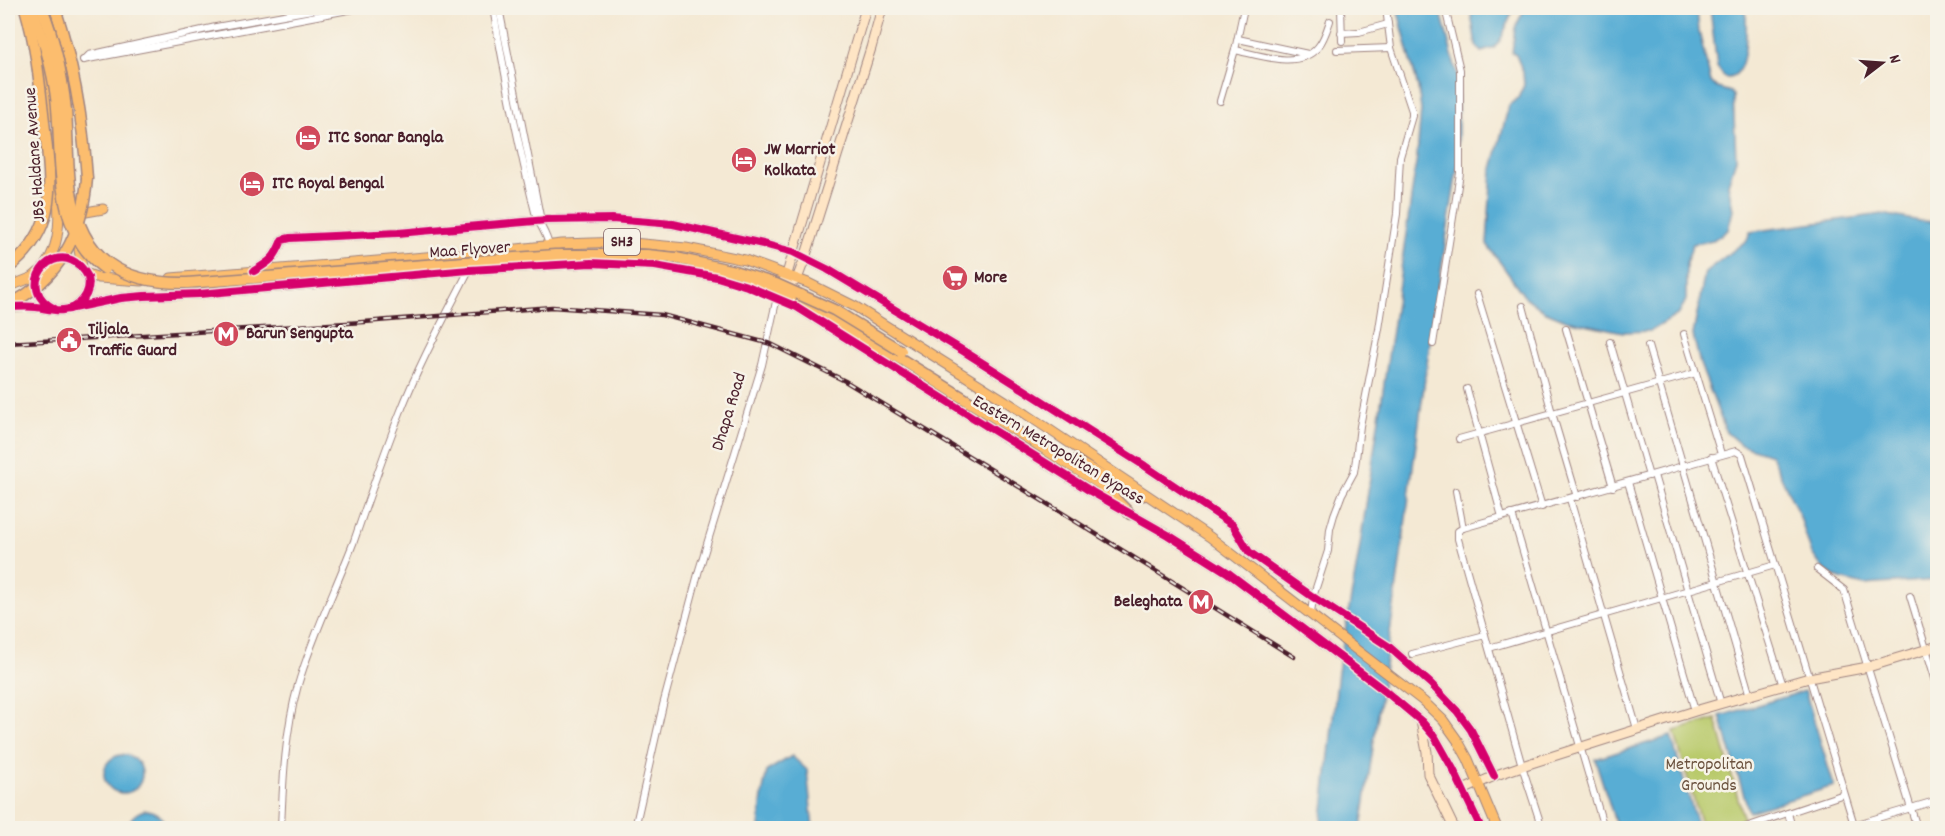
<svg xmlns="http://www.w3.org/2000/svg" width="1945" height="836" font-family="Dekko,sans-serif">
<rect width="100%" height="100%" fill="#f7f3e8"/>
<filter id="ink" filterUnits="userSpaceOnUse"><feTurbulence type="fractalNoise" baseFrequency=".0167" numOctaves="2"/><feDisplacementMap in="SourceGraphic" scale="12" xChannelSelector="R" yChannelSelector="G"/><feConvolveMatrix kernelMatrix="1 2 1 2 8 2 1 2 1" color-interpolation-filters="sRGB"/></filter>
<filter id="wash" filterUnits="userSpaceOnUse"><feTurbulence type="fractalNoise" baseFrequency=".008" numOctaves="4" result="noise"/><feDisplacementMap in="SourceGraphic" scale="24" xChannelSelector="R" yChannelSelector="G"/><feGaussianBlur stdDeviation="1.35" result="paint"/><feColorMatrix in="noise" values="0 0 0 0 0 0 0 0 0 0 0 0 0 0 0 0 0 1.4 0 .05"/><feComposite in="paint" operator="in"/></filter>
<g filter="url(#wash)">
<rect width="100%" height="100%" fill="#f4e9d4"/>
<!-- green -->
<path fill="#b9ca6c" stroke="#82744c" stroke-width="1.5" d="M1716,719L1744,820L1715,828H1702L1674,731Z"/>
<!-- water -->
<g fill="#58add4" stroke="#516680" stroke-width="1.5">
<path d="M1397,8H1440L1458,78V164L1432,327L1395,599L1361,828H1321L1338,672L1359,552L1399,283L1417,156L1421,110L1418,87Z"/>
<path d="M1470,8H1514L1501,39L1494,48L1481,52L1476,45Z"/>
<path d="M1525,8H1697L1699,32L1711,82L1717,88L1731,92L1733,95L1736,159L1728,184L1733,210L1728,230L1713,240L1693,244L1686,263V300L1679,314L1651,331L1623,332L1566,320L1544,311L1524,296L1487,244L1492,169L1509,105L1518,98L1524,85L1523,72L1516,55L1512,53L1515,28Z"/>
<path d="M1710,8H1746C1746,24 1750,80 1725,78L1717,67Z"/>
<path d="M1882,214L1920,221L1937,222V580L1864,585L1840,579L1823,569L1811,552L1800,517L1771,455L1741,445L1726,432L1700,364L1693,335L1705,272L1747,240L1750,232Z"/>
<path d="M1805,691L1834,786L1749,812L1720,716Z"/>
<path d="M1671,736L1698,828H1617L1595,759Z"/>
<circle cx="123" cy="774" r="19"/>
<path d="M792,756L807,770L813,828H759L762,795L767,771Z"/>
<path d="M145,810C157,811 163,816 165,828H128C129,818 135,813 145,810Z"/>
</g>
</g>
<g filter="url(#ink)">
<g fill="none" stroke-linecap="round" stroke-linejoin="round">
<!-- street casing -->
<g stroke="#9f8480" stroke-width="8">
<g id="street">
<path d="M493,8C505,76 518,145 535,212C538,224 547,233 549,246"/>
<path d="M499,8L540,216V221"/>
<path d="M1341,8L1342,41"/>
<path d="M1341,33L1359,32L1388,24"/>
<path d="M1238,39L1308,54"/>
<path d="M1235,50C1259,55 1299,70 1318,47C1324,40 1327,30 1330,21"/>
<path d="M1337,50L1391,48"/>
<path d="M83,60L359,8"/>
<path d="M84,60L89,55L216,27L323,8"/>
<path d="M1220,101L1235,50L1244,8"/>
<path d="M1477,294L1542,507"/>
<path d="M1523,306L1552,413L1577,497"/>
<path d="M1566,329L1613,487"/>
<path d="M1684,334L1721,454"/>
<path d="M1610,342L1649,476"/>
<path d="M1433,344L1460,173V70L1445,8"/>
<path d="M1648,346L1750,696"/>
<path d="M1467,389L1502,517"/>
<path d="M1459,439L1696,373"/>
<path d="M1711,457L1783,686"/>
<path d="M1654,475L1721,704"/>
<path d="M1628,482L1695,711"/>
<path d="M1456,491L1463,528"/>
<path d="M1570,499L1637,729"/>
<path d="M1512,514L1604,828"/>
<path d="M1817,569L1844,590L1917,828"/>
<path d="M1910,596L1938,688"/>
<path d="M1311,614L1313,597L1328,551L1330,529L1334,515L1342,494L1354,472L1356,459L1360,426L1379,329L1397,214L1400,157L1412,116V111L1391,48L1386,8"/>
<path d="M1489,648L1775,565"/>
<path d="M1412,654L1485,635"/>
<path d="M1788,813L1792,828"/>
<path d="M1854,825L1938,800"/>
<path d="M281,828C283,780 285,731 298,685C312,637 336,588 354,541C369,498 383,455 400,413C419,364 445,317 469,270"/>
<path d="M635,828L663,705L699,570L762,365L777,297"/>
<path d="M1542,828L1522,766L1458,539V531L1463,528L1736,451L1742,455L1855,828"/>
<path d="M1743,828L1844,794"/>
</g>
</g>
<!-- secondary casing -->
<g stroke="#9f8480" stroke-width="11">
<g id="secondary">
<path d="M254,271C271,261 275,258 282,240L290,238L398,233L547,220L612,219L673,224L763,244L793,252L827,269L965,352L1145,466L1233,525L1249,552L1313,597L1388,646L1431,684L1457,711L1471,730L1494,776"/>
<path d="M783,291L797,279L805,258L871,48L882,8"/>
<path d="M779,292L787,274L866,8"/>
<path d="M1421,721L1427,752L1428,774L1454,828"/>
<path d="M1463,790L1499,774L1522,766L1695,711L1809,678L1868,667L1938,646"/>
</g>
</g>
<!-- primary casing -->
<g stroke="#9f8480" stroke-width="11">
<g id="primary">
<path d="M36,39L47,74L53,116"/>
<path d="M75,214L103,209"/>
<path d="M77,238L82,267"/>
<path d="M45,265C63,243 59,207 57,180"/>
<path d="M85,273L99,278L142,281"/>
<path d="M171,278L498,251L562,244L622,242L686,248L745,260L808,283L856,307L1026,414L1210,537L1423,701L1443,720L1458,741L1468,759L1497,828"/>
<path d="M8,287L33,277L40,271"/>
<path d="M770,294L797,307L1092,492L1168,535L1227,572L1385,691L1421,721L1435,737L1453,769L1481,828"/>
<path d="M8,307C17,307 26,306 36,307C45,308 54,311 63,310C79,310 92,293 88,277C86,273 83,269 80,266C52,239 13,289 55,309"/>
<path d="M73,308L121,298L144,296L199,294L469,270L591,263L655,266L717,277L754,288"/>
</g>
</g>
<!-- highway casing -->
<g stroke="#9f8480" stroke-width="13">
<g id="highway">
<path d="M55,8C73,62 83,120 87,178"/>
<path d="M791,297L904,361L1029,439L1100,484L1130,514"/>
<path d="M1076,461L1109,480L1144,495"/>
</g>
</g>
<!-- street -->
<use href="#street" stroke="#fff" stroke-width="6"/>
<!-- secondary -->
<use href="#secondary" stroke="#fee5c5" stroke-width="9"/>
<!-- primary -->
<use href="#primary" stroke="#fcbd6e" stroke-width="9"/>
<!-- highway -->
<use href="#highway" stroke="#fcbd6e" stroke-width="10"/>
<!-- rail casing -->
<g stroke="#4a1f2b" stroke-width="4.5">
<path id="rail" d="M8,343L364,322L552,307L662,315L771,344L845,381L1046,503L1294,657"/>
</g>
<!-- rail -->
<use href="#rail" stroke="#f7f3e8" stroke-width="2" stroke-dasharray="7" stroke-linecap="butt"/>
<!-- highway-bridge casing -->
<g stroke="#9f8480" stroke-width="13" stroke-linecap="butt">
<g id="highway-bridge">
<path d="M32,8C43,37 52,66 56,97C63,155 51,230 105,269"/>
<path d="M42,8C55,40 62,74 66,110C68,137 67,165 71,192C82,260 122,284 187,283L555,255H647L676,258L734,271L776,284L834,310L901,351"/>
<path d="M8,268C25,256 39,237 45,217C53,189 48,158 45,130C40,88 37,49 25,8"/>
<path d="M748,282L791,297"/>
<path d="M8,305C59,280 83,233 87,178"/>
</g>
</g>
<!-- highway-bridge -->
<use href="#highway-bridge" stroke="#fcbd6e" stroke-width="10"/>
<!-- cycleway casing -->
<g stroke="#f7f3e8" stroke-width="11">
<g id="cycleway">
<path d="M254,271C271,261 275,258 282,240L290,238L398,233L547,220L612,219L673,224L763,244L793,252L827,269L965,352L1145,466L1233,525L1249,552L1313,597L1388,646L1431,684L1457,711L1471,730L1494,776"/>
<path d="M8,307C17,307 26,306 36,307C45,308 54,311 63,310C79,310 92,293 88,277C86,273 83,269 80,266C52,239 13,289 55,309"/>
<path d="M73,308L121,298L144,296L199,294L469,270L591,263L655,266L717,277L747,286L797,307L1092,492L1168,535L1227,572L1385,691L1421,721L1435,737L1453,769L1481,828"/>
</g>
</g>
<!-- cycleway -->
<use href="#cycleway" stroke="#d6006c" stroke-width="8"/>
</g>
</g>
<!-- icons -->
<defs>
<g id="hotel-disc" transform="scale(1.35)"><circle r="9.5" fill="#d1495b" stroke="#f7f3e8"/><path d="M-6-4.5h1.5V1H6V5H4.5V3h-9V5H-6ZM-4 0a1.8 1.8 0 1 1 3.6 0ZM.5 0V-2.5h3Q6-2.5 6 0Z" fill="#fff"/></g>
<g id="supermarket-disc" transform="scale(1.35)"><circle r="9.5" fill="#d1495b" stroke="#f7f3e8"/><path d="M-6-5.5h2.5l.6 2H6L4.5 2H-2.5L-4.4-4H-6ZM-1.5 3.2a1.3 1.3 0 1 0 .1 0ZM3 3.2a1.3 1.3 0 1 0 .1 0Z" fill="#fff"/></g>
<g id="metro-disc" transform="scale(1.35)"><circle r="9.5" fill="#d1495b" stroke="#f7f3e8"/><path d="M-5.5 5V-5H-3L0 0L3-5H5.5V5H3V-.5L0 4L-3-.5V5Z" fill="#fff"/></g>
<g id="civic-disc" transform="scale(1.35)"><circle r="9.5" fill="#d1495b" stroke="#f7f3e8"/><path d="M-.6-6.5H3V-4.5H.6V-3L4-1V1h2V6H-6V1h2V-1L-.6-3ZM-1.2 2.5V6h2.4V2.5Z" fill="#fff"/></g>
</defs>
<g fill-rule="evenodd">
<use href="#hotel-disc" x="308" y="138"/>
<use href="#hotel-disc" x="744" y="160"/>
<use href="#hotel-disc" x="252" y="184"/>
<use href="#supermarket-disc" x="955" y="278"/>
<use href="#metro-disc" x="226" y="334"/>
<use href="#civic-disc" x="69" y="340"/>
<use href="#metro-disc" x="1201" y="602"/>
</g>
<g text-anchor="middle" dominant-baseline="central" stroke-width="5" stroke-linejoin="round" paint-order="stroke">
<!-- shield labels -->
<rect fill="#f7f3e8" stroke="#7e5f64" stroke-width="1.5" x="604" y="229" width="36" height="26" rx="4.5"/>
<g font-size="16" font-weight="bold" fill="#4a1f2b">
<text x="622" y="242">SH3</text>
</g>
<!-- poi labels -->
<g font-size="18" font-weight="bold" fill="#4a1f2b" stroke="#f7f3e8" text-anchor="start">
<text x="328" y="138">ITC Sonar Bangla</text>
<text x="764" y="150">JW Marriot<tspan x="764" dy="21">Kolkata</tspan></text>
<text x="272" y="184">ITC Royal Bengal</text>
<text x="974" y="278">More</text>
<text x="88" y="330">Tiljala<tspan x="88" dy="21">Traffic Guard</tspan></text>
<text x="246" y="334">Barun Sengupta</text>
<text x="1182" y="602" text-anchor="end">Beleghata</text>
</g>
<!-- street labels -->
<g font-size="18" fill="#4a1f2b" stroke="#f7f3e8">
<text transform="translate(36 155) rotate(-94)">JBS Haldane Avenue</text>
<text transform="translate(470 251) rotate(-4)">Maa Flyover</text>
<text transform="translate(730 412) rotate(-73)">Dhapa Road</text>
<text transform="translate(1058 451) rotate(31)">Eastern Metropolitan Bypass</text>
</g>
<!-- park labels -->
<g font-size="18" fill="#6b523e" stroke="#f7f3e8">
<text x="1709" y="765">Metropolitan<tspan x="1709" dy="21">Grounds</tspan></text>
</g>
</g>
<!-- margin -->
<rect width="1945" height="836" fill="none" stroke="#f7f3e8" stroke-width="30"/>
<!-- north arrow -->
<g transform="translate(1882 63) rotate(73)" stroke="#f7f3e8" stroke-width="4.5" paint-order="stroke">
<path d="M0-4.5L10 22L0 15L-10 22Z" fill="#4a1f2b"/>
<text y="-9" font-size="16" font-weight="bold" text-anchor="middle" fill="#4a1f2b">N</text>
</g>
</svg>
